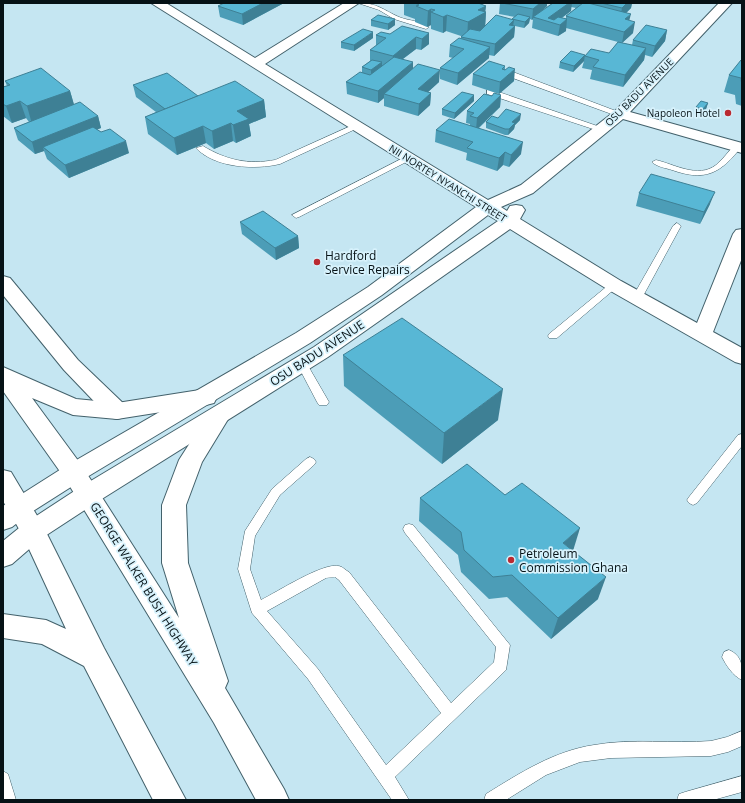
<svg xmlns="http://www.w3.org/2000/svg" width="745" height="803" font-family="'Open Sans',sans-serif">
<rect width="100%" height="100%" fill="#c5e6f2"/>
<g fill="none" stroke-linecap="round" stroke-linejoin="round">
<!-- lane casing -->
<g stroke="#43616b" stroke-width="1">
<g id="lane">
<path d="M358,3C378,3 383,10 399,17C409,21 422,21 429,27L426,29L394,19L379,10Z"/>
<path d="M507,72H513L624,114L617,116L507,76Z"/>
<path d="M487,90H493L606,129L599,131L487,94Z"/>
<path d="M353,125L360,127L280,164C255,170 215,168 196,148L203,146C226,160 248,165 275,160Z"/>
<path d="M735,144L742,146C721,173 706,182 672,170C666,168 657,167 652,162L656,160C674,164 698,179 716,165C723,159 729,151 735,144Z"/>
<path d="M405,157H408L412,159L299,217L296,218L292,215Z"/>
<path d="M677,223L681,226L642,298L640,300H634L632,298L673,226Z"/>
<path d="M614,282L619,285L617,287L557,338H549L548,336L549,334L611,283Z"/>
<path d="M302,360L307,364L329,402L327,405H319L317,402L297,364Z"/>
<path d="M742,434V446L697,503L693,505L689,503L687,500L689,497L738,435Z"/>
<path d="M310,457L314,459L316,462L314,465L280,495L255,536L250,569L261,600C277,592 322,563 338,566C342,566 345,570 349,572L451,703L494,662L496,647L405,533L403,529L405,525L409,524L413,525L510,645L506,670L395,777L409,800H392L308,679L252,613L238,569L245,531L272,489L306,459ZM335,577L339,580L441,713L386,765L318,669L267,611L326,578Z"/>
<path d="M729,650C743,656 742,667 742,680C733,676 726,665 722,657L724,652Z"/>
<path d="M742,731V746L728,752L711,756L611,758L580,762L546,775L506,800H484L486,794C520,773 554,751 594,745C633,738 672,744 711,741L727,737Z"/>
<path d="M3,771L8,774L16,800H3Z"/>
<path d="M742,776V792L713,800H677L679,794L685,792Z"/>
</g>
</g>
<!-- street casing -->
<g stroke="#43616b" stroke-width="2">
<g id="street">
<path d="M151,3H166L255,58L344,3H359L265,64L488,200L521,185L615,111L719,3H732L630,112L742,143V153L623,119L533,193L501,207L507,211L510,206L516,205L522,206L525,210L520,219L621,281L697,323L733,234L736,230L742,229V258L713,332L742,348V364L735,362L607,289L510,229L328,357L97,502L88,505L79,502L76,495L79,488L314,347L498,221L488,215L382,295L310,343L82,480L74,482L66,480L62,473L66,466L296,333L368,287L476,207Z"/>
<path d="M3,276L10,278L78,360L125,405L128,411L125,417L117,419L109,417L64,370L3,295Z"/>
</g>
</g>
<!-- secondary casing -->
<g stroke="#43616b" stroke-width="2">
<g id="secondary">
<path d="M74,464L82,466L86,473L82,480L30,513L12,527L3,530V506L66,466Z"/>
<path d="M88,485L97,488L100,495L97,502L42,538L12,564L3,567V541L24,524L79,488Z"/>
</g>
</g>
<!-- highway casing -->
<g stroke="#43616b" stroke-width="2">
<g id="highway">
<path d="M3,367L76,399L117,403L206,389L214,391L217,397L214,403L206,405L117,419L73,415L32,398L82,466L179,618L162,563V505L179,460L211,410L219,408L227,410L230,416L202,462L186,505L188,563L228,681L225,688L284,789L289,800H256L214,723L66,480L3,391Z"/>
<path d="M3,470L11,472L42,524L104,648L186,800H153L84,666L42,644L3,638V614L46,620L66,629L23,536L3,501Z"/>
</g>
</g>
<!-- lane -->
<use href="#lane" fill="#fff" fill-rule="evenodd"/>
<!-- street -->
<use href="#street" fill="#fff" fill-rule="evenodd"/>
<!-- secondary -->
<use href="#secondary" fill="#fff" fill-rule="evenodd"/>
<!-- highway -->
<use href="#highway" fill="#fff" fill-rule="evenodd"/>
</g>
<!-- wall -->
<g fill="#4c9db7" fill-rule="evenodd">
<path d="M284,3L243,25L220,17L218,6Z"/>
<path d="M404,3H478L486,6L485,12H486L485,26L512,19L515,17L499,14L500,3H547V6L541,12L553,3H632L631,8L626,13L629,20L633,33L622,43L632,45L633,40L667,30L665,41L652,57L645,55L644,60L623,87L590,79L592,70L582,68L584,61L573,72L559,68L560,62L585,55V56L609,53L618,42L566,28V31L558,36L532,28L533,19L532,20L530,19L529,23L524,28L515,26L514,37L494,56L489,55V58L457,85L440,79V68L453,58L449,57L450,45L461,38V36L446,31L443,33L431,29V25L427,27L415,22V19L404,15ZM571,7L576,8L566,16V19L562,18L571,11Z"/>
<path d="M395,19V25L388,30L371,26V20Z"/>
<path d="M429,33V44L421,50L416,49L403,59L413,69L439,82L428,92L431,93L430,105L418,116L384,106V98L378,103L347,94L346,82L362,72V67L370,61V50L376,46V35Z"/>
<path d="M373,38L354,51L341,48V42Z"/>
<path d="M742,60V106L736,104L735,95L724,92L729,75Z"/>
<path d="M505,66V70L514,81L499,94L472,85L473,74Z"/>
<path d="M5,81L70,91L74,105L98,116L101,128L97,129L129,153L69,178L47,159L44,151L35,154L18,140L14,128L29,122L26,118L12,123L3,116V87L7,86Z"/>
<path d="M133,85L198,96L264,100L266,117L249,124L251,136L236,143L233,141L214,149L206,143L177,155L148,134L145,117L156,112L136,97Z"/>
<path d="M501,95L500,107L479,128L521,154L509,167L503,165L497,171L466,160L467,153L435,142L436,130L470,125V124L466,123L467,111L492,96Z"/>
<path d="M474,101L454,119L442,115V109Z"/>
<path d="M708,103L706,109L701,115L695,113L696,107Z"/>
<path d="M498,118L520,120L515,125L514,129L508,135H505L486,128V122Z"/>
<path d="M639,193L710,204L700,224L636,206Z"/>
<path d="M240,222L298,236L299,248L276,260L242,234Z"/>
<path d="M343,355L498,420L442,464L344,386Z"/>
<path d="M420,498L573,551L598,599L551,639L507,597L489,599L461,572L458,555L419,521Z"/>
</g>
<!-- shaded-wall -->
<g fill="#3e8095">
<path d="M263,3H284L243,25L242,14Z"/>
<path d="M540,3H547V6L534,18L533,17V19L532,20L533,9Z"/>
<path d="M569,3H572L571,11L554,23L548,18Z"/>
<path d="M627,3H632L631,8L620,19L622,8Z"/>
<path d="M486,6L485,13L486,12L485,29L467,38L468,22L478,10Z"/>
<path d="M431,9V25L427,27L428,11Z"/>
<path d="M631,14L628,25L625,19Z"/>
<path d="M447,15L446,31L443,33V17Z"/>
<path d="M530,17L529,23L524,28L525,22Z"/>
<path d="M395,19V25L388,30V24Z"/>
<path d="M567,19L566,31L558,36L560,25Z"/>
<path d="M514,20L513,27L515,26L514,37L494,56L495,44L509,25Z"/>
<path d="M635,22L633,33L622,43L624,32Z"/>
<path d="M667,30L665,41L652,57L655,46Z"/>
<path d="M373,32V38L354,51V45Z"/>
<path d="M429,33V44L421,50L422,39Z"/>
<path d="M416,37V49L392,67L393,56Z"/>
<path d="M490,47L489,58L457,85L458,73Z"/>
<path d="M646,48L644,60L623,87L625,75Z"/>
<path d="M585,55L584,61L573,72L574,66Z"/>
<path d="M382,62V68L371,76V70Z"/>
<path d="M413,62V74L384,94V98L378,103V91Z"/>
<path d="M515,69L514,81L499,94L500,82Z"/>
<path d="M440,70L439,82L418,101V89Z"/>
<path d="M70,91L75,108L32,124L27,106Z"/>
<path d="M431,93L430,105L418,116L419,104Z"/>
<path d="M474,95V101L454,119L455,113Z"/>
<path d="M501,95L500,107L476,130L477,118Z"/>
<path d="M264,100L266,117L249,124L251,136L236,143L233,125L237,111Z"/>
<path d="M20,101L26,118L12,123L6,106Z"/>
<path d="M708,103L706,109L701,115L703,109Z"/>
<path d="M521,114L520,120L515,125L514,129L508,135L509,129L512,122Z"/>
<path d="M98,116L101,128L46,150L43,147L44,151L35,154L32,142Z"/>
<path d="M231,123L233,141L214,149L212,131Z"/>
<path d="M203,126L206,143L177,155L174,138Z"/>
<path d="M126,141L129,153L69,178L65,165Z"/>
<path d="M523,142L521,154L509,167L511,155Z"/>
<path d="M505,152L503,165L497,171L499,158Z"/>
<path d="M715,192L710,204L700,224L704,212Z"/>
<path d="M298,236L299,248L276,260L275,248Z"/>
<path d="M503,389L498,420L442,464L444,433Z"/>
<path d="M580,528L573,551L563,543Z"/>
<path d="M606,577L598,599L551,639L558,618Z"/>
</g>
<!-- building -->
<g fill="#58b7d5" stroke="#3e8095">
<path d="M224,3H263L242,14L218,6Z"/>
<path d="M415,3H478L486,6L478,10L486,12L468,22L447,15L443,17L431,12L435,10L431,9L428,11L416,6L419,5Z"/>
<path d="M502,3H540L533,9Z"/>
<path d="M553,3H569L548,18L554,20L558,17L567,19L560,25L533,17Z"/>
<path d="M583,3H588L631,14L625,19L635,22L624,32L566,16Z"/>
<path d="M601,3H627L622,8Z"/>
<path d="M518,14L530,17L525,22L512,19Z"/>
<path d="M378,15L395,19L388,24L371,20Z"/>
<path d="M496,15L514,20L509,25L515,26L495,44L461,37L470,29L480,31Z"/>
<path d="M646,25L667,30L655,46L633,40Z"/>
<path d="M402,26L429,33L422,39L416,37L393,56L370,50L386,38L376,35L381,32L390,34Z"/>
<path d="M363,29L373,32L354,45L341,42Z"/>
<path d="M459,38L490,47L458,73L440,68L464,49L450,45Z"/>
<path d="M618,42L646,48L625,75L593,67L599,60L585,56L591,49L609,53Z"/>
<path d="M571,51L585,55L574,66L560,62Z"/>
<path d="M394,57L413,62L378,91L346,82L360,72L370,75Z"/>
<path d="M372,60L382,62L371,70L362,67Z"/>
<path d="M741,60H742V87L741,78L729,75Z"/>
<path d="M489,61L505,66L502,69L505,70L509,67L515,69L500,82L473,74Z"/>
<path d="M418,64L440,70L418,89L431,93L419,104L384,94Z"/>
<path d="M41,68L70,91L27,106L20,101L6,106L3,104V87L10,85L5,81Z"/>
<path d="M167,73L198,96L165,109L133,85Z"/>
<path d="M235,81L264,100L237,111L249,119L233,125L231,123L212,131L203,126L174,138L145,117Z"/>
<path d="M462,92L474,95L455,113L442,109Z"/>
<path d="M494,93L501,95L477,118L470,116L474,113L467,111L484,94L492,96Z"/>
<path d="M701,101L708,103L703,109L696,107Z"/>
<path d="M80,102L98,116L32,142L14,128Z"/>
<path d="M506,109L521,114L512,122L515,123L509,129H505L486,122L492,116L498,118Z"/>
<path d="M449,119L523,142L511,155L505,152L499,158L467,148L473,142L436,130Z"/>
<path d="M93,127L101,132L110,129L126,141L65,165L43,147Z"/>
<path d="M651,174L715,192L704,212L639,193Z"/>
<path d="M263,211L298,236L275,248L240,222Z"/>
<path d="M402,318L503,389L444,433L343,355Z"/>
<path d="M467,464L505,495L522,483L580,528L563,543L606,577L558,618L512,575L493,577L464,550L461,532L420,498Z"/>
</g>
<!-- markers -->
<g fill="#ba2a31" stroke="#d7f2fc" stroke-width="1.5">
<circle cx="728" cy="113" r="4"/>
<circle cx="317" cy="262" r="4"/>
<circle cx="511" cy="560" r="4"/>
</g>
<g text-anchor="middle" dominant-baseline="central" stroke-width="3.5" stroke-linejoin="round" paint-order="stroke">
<!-- far-street labels -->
<g font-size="10" fill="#061216" stroke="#d7f2fc">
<text transform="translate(639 92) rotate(-45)">OSU BADU AVENUE</text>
<text transform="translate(448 183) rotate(32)">NII NORTEY NYANCHI STREET</text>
</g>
<!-- far-poi labels -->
<g font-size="10" fill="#061216" stroke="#d7f2fc" text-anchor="end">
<text x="720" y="113">Napoleon Hotel</text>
</g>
<!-- poi labels -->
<g font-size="12" fill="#061216" stroke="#d7f2fc" text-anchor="start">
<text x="325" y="255">Hardford<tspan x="325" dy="14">Service Repairs</tspan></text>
<text x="519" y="553">Petroleum<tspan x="519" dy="14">Commission Ghana</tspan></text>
</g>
<!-- street labels -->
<g font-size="12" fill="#061216" stroke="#d7f2fc">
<text transform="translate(317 353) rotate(-33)">OSU BADU AVENUE</text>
<text transform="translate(144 584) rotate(58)">GEORGE WALKER BUSH HIGHWAY</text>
</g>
</g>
<!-- border -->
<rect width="745" height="803" fill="none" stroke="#061216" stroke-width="8"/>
</svg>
